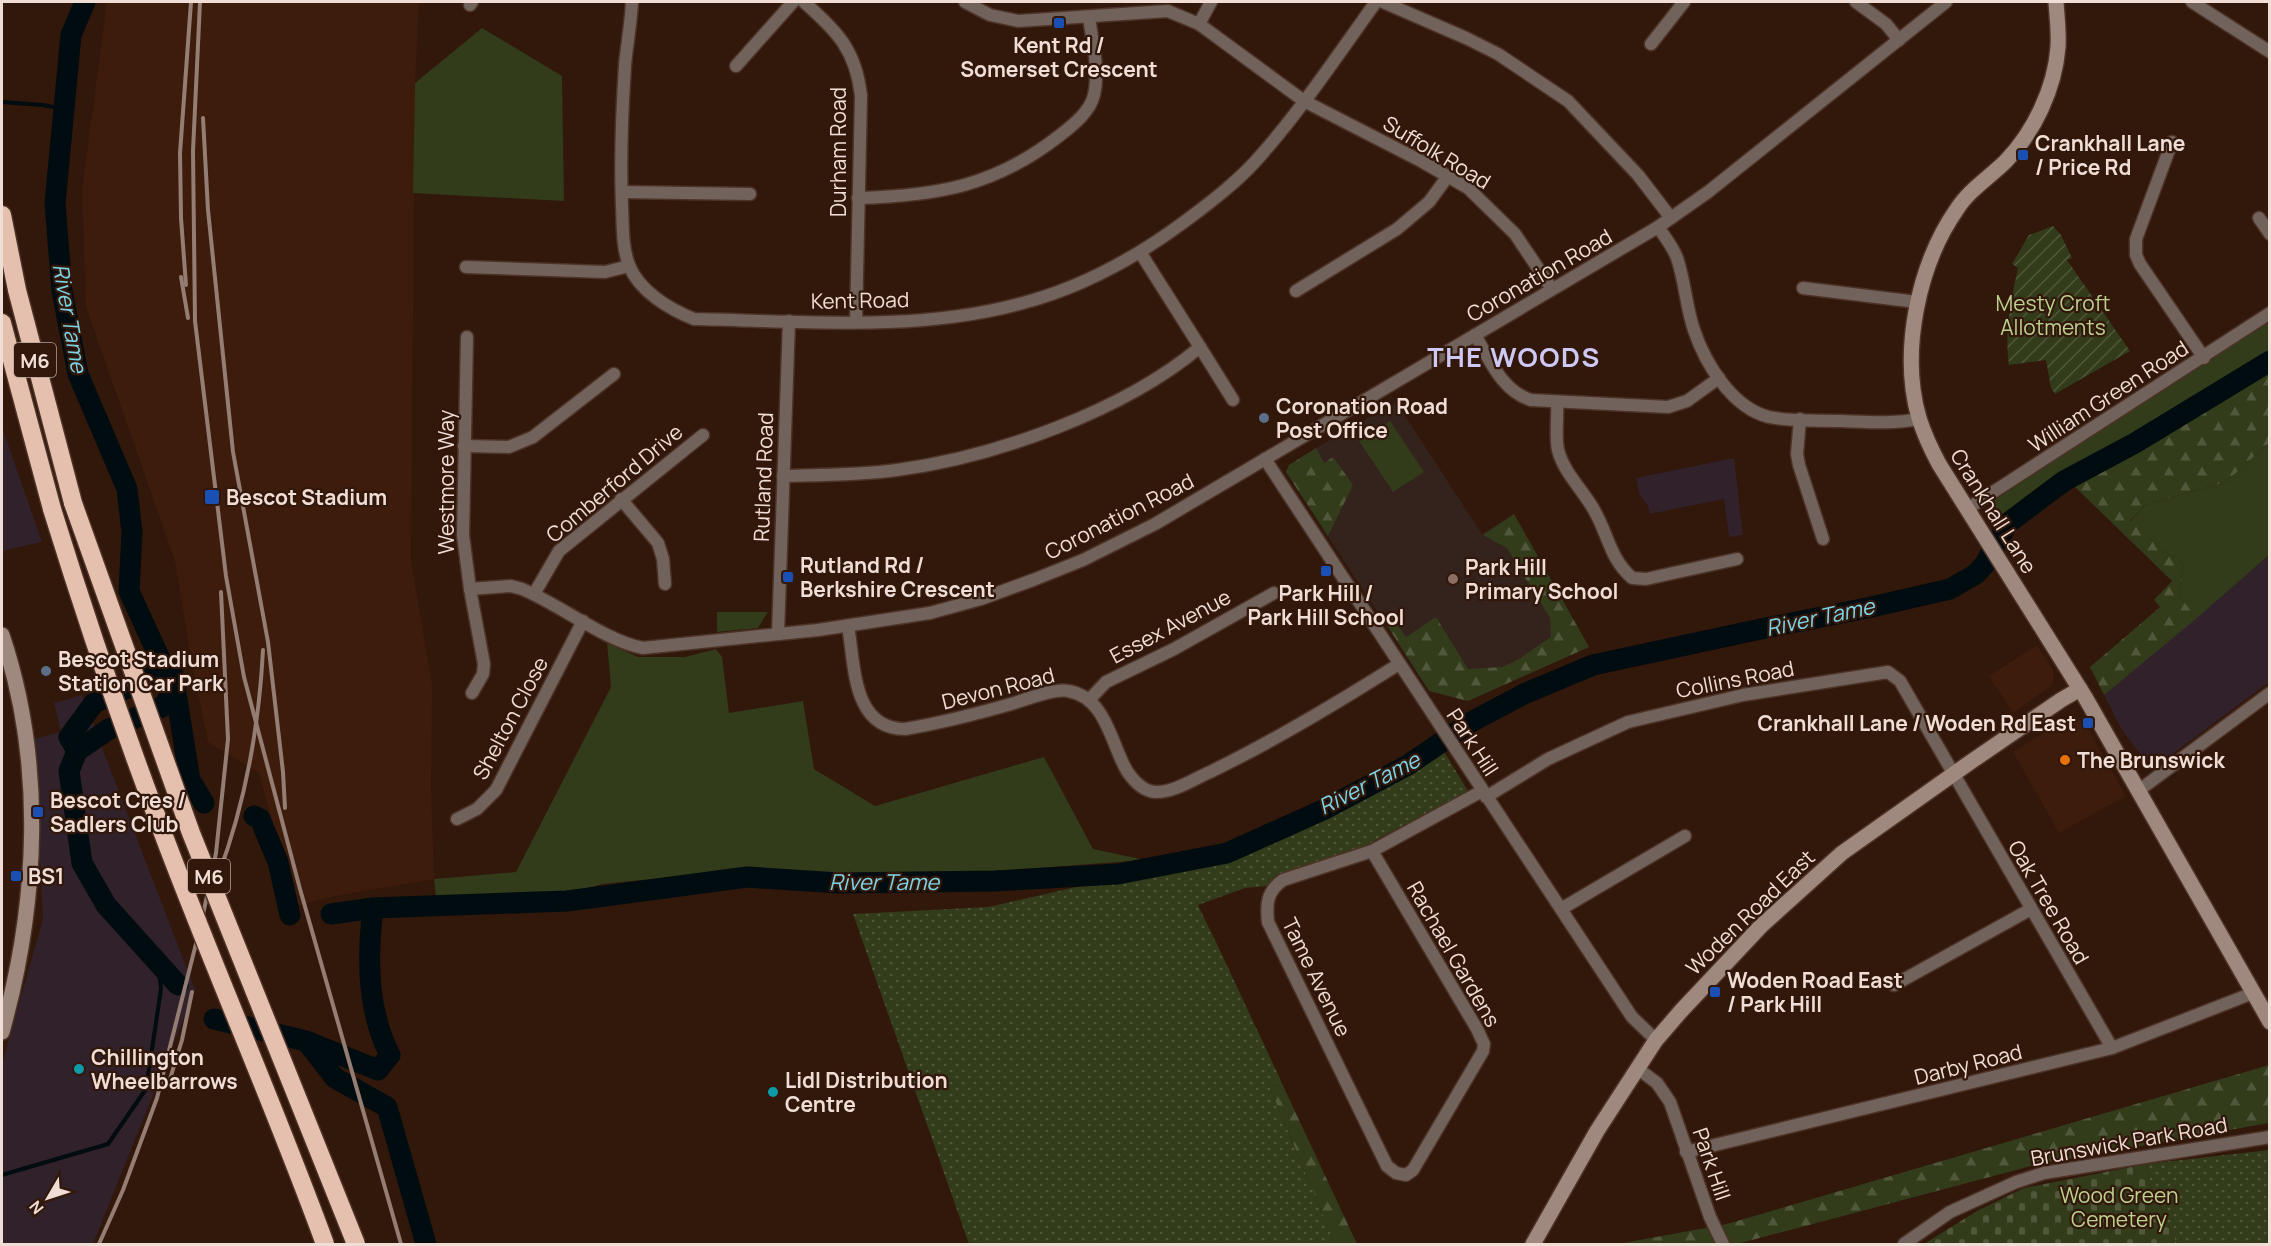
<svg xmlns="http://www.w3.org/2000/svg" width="2271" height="1246" font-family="Manrope,sans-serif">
<defs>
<pattern id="forest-firs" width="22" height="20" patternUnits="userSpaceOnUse" patternTransform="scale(1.5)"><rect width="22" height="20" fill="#323b1a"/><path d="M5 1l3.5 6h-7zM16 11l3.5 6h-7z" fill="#50573a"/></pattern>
<pattern id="cemetery-stones" width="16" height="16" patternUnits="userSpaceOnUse" patternTransform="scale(1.5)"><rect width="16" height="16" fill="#323b1a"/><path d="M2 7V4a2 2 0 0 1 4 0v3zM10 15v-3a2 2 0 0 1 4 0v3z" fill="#50573a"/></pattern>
<pattern id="park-dots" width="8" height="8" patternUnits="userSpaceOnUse" patternTransform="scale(1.5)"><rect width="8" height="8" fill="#323b1a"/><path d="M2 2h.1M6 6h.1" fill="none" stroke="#50573a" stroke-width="1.8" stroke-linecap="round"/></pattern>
<pattern id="garden-furrows" width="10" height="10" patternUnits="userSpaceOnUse" patternTransform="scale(1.5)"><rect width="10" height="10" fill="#323b1a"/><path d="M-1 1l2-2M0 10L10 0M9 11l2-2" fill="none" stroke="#50573a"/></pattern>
</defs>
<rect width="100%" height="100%" fill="#32170b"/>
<!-- built -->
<g fill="#3d1c0c">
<path d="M107,2H419L415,83L411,561L432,685L431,789L434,879L325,898L295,907L259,773L208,742L191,659L175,561L86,307L82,190Z"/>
<path d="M2037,645L2053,670V682L2051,686L2013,713L1989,676Z"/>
<path d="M2066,718H2076L2085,723L2126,796L2059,833L2013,752Z"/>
</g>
<!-- industrial -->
<g fill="#31212a">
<path d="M2,427L42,542L2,551Z"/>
<path d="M1734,458L1743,535L1729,537L1724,499L1650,514L1648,506L1639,494L1636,478Z"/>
<path d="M2269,555V682L2155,767L2144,759L2122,730L2104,695Z"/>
<path d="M82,695L195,990L93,1244H2V1064L43,919L34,739L61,732L54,703Z"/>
</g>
<!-- education -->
<path fill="#34221c" d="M1396,402L1482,534L1514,514L1589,647L1468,701L1429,691L1286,472L1289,465L1326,442Z"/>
<!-- grass -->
<g fill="#323b1a">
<path d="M482,28L562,76L564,201L413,193L415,83Z"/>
<path d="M2269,318V352L2087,460L2004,516L1989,504Z"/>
<path d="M1390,421L1424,472L1393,492L1359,441Z"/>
<path d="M2269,443V555L2197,618L2180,597L2183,563L2164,551L2130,522L2145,505L2226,482Z"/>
<path d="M717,612H768L758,628L717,632Z"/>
<path d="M607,643L638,657H685L716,649L722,657L729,713L803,701L814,769L875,806L1044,757L1093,849L1145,860L926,876L732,871L602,884L574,892L436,896L434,879L516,872L611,687Z"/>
</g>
<!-- forest -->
<g fill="url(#forest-firs)">
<path d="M2269,367V443L2226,482L2145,505L2130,521L2164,551L2183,563L2180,597L2197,618L2104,695L2090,667L2160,607L2154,600L2172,581L2072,484Z"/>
<path d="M1316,448L1324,463L1333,457L1353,485L1328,536L1286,472L1289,465Z"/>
<path d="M1514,514L1589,647L1468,701L1429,691L1385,622L1393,618L1406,637L1436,617L1468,669L1503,667L1519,659L1551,637L1550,618L1507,548L1483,535Z"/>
<path d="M1208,925L1357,1244H1335L1269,1086Z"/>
<path d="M2269,1065V1123L2039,1164L1737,1244H1618L1727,1224Z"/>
</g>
<!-- cemetery -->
<path fill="url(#cemetery-stones)" d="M2146,1164L2151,1186L2177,1244H1924L1977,1211L2024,1188Z"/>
<!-- park -->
<g fill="url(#park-dots)">
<path d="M1443,750L1468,791L1365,846L1295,869L1278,877L1268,886L1245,888L1198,905L1280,1079L1269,1086L1335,1244H969L853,914L988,907L1107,880L1203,863L1297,827L1421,765Z"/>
<path d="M2269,1150V1244H2177L2151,1186L2146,1164Z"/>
</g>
<!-- garden -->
<path fill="url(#garden-furrows)" d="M2053,226L2061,235L2072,258L2067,260L2130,351L2055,394L2051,388L2046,360L2009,365C2004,332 2011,300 2018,268L2012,264L2029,235Z"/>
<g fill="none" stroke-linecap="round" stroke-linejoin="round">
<!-- stream -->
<g stroke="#000c0f" stroke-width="4">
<path d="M2,102L43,105L63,109"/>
<path d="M2,1175L108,1144L146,1089L161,989L158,963"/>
</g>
<!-- river -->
<g stroke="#000c0f" stroke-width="21">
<path d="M85,2L71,35L55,203L62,291L78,374L127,489L132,532L129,591L160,659L173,675L190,780L204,803"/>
<path d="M160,659L155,676L94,703L69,737L77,751L69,771L82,863L106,905L178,985"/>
<path d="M77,751L109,729L164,706L175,685"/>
<path d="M254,816L260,819L278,862L290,915"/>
<path d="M331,914L373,908L567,901L747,877L839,883L994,881L1118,874L1227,853L1325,809L1408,765L1471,722L1524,694L1593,665L1756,630L1867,608L1950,589L1976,574L1985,564L2008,523L2064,481L2135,443L2270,361"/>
<path d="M214,1019L306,1041L378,1070L390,1055C367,1010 367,958 373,908"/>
<path d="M307,1042L335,1078L387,1107L426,1244"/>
</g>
<!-- street casing -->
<g stroke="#4d3327" stroke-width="15">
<g id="street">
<path d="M632,2C631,23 627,44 625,65C622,111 620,160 622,206C623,226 622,247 629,265C639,291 669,309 694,319C799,321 916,332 1019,304C1078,289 1134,259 1184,222C1211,202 1240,180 1262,154C1304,106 1339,53 1376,2"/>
<path d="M804,2C837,31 856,50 861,96L856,321"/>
<path d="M965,2L990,15L1018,21L1168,11L1199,24L1304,101L1421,161L1468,188L1515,234L1552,289"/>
<path d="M1383,2L1466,38L1498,54L1568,101L1638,175L1671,218"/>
<path d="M1856,2L1886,24L1899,40"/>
<path d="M2192,2L2270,52"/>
<path d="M470,5L472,2"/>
<path d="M1199,24L1211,2"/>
<path d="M1651,44L1684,2"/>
<path d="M736,66L793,2"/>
<path d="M2172,142L2136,239V255L2140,264L2204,358"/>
<path d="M622,192L750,194"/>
<path d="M858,198C937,196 995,186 1059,136C1073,125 1090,112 1094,95C1100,70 1092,41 1089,17"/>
<path d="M2259,218L2270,234"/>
<path d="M1658,227C1665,237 1673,247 1677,258C1685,281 1686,307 1694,330C1705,363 1732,408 1769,417C1792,422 1818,420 1842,421C1868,422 1894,424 1919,419"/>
<path d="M466,267L605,272L629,266"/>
<path d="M1803,288L1917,302"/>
<path d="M1296,291L1397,229L1429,202L1448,176"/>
<path d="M1475,335C1490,360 1502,391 1531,400L1668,407L1687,401L1719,378"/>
<path d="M467,337L463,535L470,589L484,664L483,674L472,693"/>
<path d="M1200,347L1233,400"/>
<path d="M1557,403C1558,418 1555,436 1558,450C1564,473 1583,490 1594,510C1609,536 1609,557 1632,578L1646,579L1737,559"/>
<path d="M1800,419L1797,454L1799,465L1823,539"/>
<path d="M464,446L509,447L533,437L614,374"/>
<path d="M1265,459L1632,1017L1656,1040"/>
<path d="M783,476C821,475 860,475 897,470C995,457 1124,411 1200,347L1140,252"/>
<path d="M621,499L658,543L663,559L665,584"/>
<path d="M1967,509L2270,313"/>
<path d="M470,589L511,586L522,589C559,604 605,641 643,648L818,630L930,613L981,599L1033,580L1083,560L1155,524L1658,227L1708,192L1946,2"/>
<path d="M534,594L559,551L703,435"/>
<path d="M848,626C855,665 852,729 905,729C941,723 976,714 1011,704C1025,700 1054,688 1068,691C1106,697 1111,744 1127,771C1133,780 1143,791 1155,792C1173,793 1194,779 1210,772C1276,740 1337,703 1399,664"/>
<path d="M778,634L789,321"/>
<path d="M1089,700L1106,682L1174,649L1274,593"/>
<path d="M2138,791L2270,693"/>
<path d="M1486,797L1548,759L1628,722L1743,695L1888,672L1900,681L2112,1048"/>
<path d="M457,819L477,809L496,790L583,621"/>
<path d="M1372,851L1477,1029L1484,1044L1483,1051L1413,1170L1406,1175L1396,1173L1387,1166L1268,922C1266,904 1267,891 1283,880L1372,851L1482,791"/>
<path d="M1561,909L1685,836"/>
<path d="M1894,985L2031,909"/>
<path d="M1637,1068L1657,1083L1670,1102L1710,1217L1723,1244"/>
<path d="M1686,1152L2112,1048L2253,993"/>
<path d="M1904,1244L1950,1212L2016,1182L2044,1173L2270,1137"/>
</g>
</g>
<!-- secondary casing -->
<g stroke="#4d3327" stroke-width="18">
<g id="secondary">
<path d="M2056,2C2057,17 2059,32 2058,47C2055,88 2034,132 2006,161C1990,177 1969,190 1957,209C1918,265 1900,352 1919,418C1924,434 1931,449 1939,464L2085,697L2270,1022"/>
<path d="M2,635C45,763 38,903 2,1032"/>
<path d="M1533,1244L1597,1131L1656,1040L1681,1011L1761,926L1842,853L1972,761L2061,700L2080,689"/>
</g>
</g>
<!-- highway casing -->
<g stroke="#4d3327" stroke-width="21">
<g id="highway">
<path d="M2,215L17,290L73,503"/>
<path d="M2,323L52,509"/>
</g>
</g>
<!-- street -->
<use href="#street" stroke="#71625b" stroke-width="12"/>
<!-- secondary -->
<use href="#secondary" stroke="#9f887d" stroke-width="15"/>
<!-- highway -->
<use href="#highway" stroke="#e5c0af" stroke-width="18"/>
<!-- rail -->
<g stroke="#947d73" stroke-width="4">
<path d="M200,2L193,151L195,321L226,576L244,677L300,889L401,1244"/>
<path d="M203,118L208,210L233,452L268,642L283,772L285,808"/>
<path d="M181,277L188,318"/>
<path d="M186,285L181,218L180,153L191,2"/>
<path d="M218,876C245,804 259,727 263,650"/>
<path d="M170,1079L182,1040L192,992"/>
<path d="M99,1244L123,1190L157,1098L201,924L216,853L228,739L221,592"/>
</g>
<!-- highway-bridge casing -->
<g stroke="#4d3327" stroke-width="21" stroke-linecap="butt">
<g id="highway-bridge">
<path d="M73,503L191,833L356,1244"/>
<path d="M52,509C87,622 125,734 167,844C218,978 276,1110 325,1244"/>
</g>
</g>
<!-- highway-bridge -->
<use href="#highway-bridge" stroke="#e5c0af" stroke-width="18"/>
</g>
<!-- markers -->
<g fill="#1a4fb4" stroke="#32170b" stroke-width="2">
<rect x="1053" y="17" width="12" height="12" rx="3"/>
<rect x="2017" y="149" width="12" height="12" rx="3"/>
<rect x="204" y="489" width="16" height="16" rx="3"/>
<rect x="1320" y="565" width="12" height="12" rx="3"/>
<rect x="782" y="571" width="12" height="12" rx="3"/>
<rect x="2082" y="717" width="12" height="12" rx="3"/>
<rect x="32" y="806" width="12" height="12" rx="3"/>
<rect x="10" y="870" width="12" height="12" rx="3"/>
<rect x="1709" y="986" width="12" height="12" rx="3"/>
</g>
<g fill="#5c6f8a" stroke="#32170b" stroke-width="2">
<circle cx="1264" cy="418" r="6"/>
<circle cx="46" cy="671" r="6"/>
</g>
<circle fill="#8d6e63" stroke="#32170b" stroke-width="2" cx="1453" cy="579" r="6"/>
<circle fill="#e8710a" stroke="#32170b" stroke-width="2" cx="2065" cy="760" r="6"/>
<g fill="#0f9aa8" stroke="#32170b" stroke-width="2">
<circle cx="79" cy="1069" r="6"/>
<circle cx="773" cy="1092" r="6"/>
</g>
<g text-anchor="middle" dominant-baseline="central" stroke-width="4.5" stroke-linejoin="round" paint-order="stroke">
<!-- shield labels -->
<g fill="#32170b" stroke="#b7a298" stroke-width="1.5">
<rect x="14" y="343" width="42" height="34" rx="4.5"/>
<rect x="188" y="859" width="42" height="34" rx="4.5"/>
</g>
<g font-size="20" font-weight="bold" fill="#f0ddd5">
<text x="35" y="360">M6</text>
<text x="209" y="876">M6</text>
</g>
<!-- poi labels -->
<g font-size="21" font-weight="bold" fill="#f0ddd5" stroke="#32170b" text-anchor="start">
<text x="1059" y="45" text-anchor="middle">Kent Rd /<tspan x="1059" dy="24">Somerset Crescent</tspan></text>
<text x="2035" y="143">Crankhall Lane<tspan x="2035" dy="24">/ Price Rd</tspan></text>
<text x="1276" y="406">Coronation Road<tspan x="1276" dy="24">Post Office</tspan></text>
<text x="226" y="497">Bescot Stadium</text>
<text x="800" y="565">Rutland Rd /<tspan x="800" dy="24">Berkshire Crescent</tspan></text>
<text x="1465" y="567">Park Hill<tspan x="1465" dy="24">Primary School</tspan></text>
<text x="1326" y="593" text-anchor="middle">Park Hill /<tspan x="1326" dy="24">Park Hill School</tspan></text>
<text x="58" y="659">Bescot Stadium<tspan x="58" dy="24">Station Car Park</tspan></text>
<text x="2076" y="723" text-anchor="end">Crankhall Lane / Woden Rd East</text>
<text x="2077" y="760">The Brunswick</text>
<text x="50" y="800">Bescot Cres /<tspan x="50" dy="24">Sadlers Club</tspan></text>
<text x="28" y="876">BS1</text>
<text x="1727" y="980">Woden Road East<tspan x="1727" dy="24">/ Park Hill</tspan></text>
<text x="91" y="1057">Chillington<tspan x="91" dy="24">Wheelbarrows</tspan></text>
<text x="785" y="1080">Lidl Distribution<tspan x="785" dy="24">Centre</tspan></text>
</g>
<!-- street labels -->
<g font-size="21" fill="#f0ddd5" stroke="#32170b">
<text transform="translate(838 152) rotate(-90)">Durham Road</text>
<text transform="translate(1437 152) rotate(31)">Suffolk Road</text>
<text transform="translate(1539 275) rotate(-30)">Coronation Road</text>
<text transform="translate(860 300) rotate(-1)">Kent Road</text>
<text transform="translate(2108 396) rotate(-33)">William Green Road</text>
<text transform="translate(763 477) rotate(-88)">Rutland Road</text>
<text transform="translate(446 482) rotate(-90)">Westmore Way</text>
<text transform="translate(614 483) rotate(-40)">Comberford Drive</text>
<text transform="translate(1994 511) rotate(58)">Crankhall Lane</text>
<text transform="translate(1119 516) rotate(-27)">Coronation Road</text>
<text transform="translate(1170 626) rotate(-28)">Essex Avenue</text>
<text transform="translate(1735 679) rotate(-11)">Collins Road</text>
<text transform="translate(998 688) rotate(-14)">Devon Road</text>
<text transform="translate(510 718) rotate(-62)">Shelton Close</text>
<text transform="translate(1473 742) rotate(57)">Park Hill</text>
<text transform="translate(2049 902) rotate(60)">Oak Tree Road</text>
<text transform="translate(1750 912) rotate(-44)">Woden Road East</text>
<text transform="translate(1454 954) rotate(60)">Rachael Gardens</text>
<text transform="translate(1317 977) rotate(64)">Tame Avenue</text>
<text transform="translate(1968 1064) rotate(-14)">Darby Road</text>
<text transform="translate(2129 1141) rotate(-10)">Brunswick Park Road</text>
<text transform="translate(1712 1164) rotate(71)">Park Hill</text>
</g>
<!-- park labels -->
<g font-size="21" fill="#bdd18f" stroke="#32170b">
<text x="2053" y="303">Mesty Croft<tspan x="2053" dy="24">Allotments</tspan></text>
<text x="2119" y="1195">Wood Green<tspan x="2119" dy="24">Cemetery</tspan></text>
</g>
<!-- water labels -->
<g font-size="22" font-style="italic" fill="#7cd5e6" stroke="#32170b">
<text transform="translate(70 318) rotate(80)">River Tame</text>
<text transform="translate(1820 617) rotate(-12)">River Tame</text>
<text transform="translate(1369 783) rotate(-27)">River Tame</text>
<text x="884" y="882">River Tame</text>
</g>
<!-- district labels -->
<g font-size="27" font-weight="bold" letter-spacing="1.5" fill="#cdc8f4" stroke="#32170b">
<text x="1514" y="356">THE WOODS</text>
</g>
</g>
<!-- border -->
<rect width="2271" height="1246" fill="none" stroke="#f0ddd5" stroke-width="6"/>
<!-- north arrow -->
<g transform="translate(48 1198) rotate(231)" stroke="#32170b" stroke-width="4.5" paint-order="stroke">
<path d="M0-4.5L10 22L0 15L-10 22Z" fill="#f0ddd5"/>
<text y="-9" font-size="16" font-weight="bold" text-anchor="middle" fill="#f0ddd5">N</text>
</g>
</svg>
